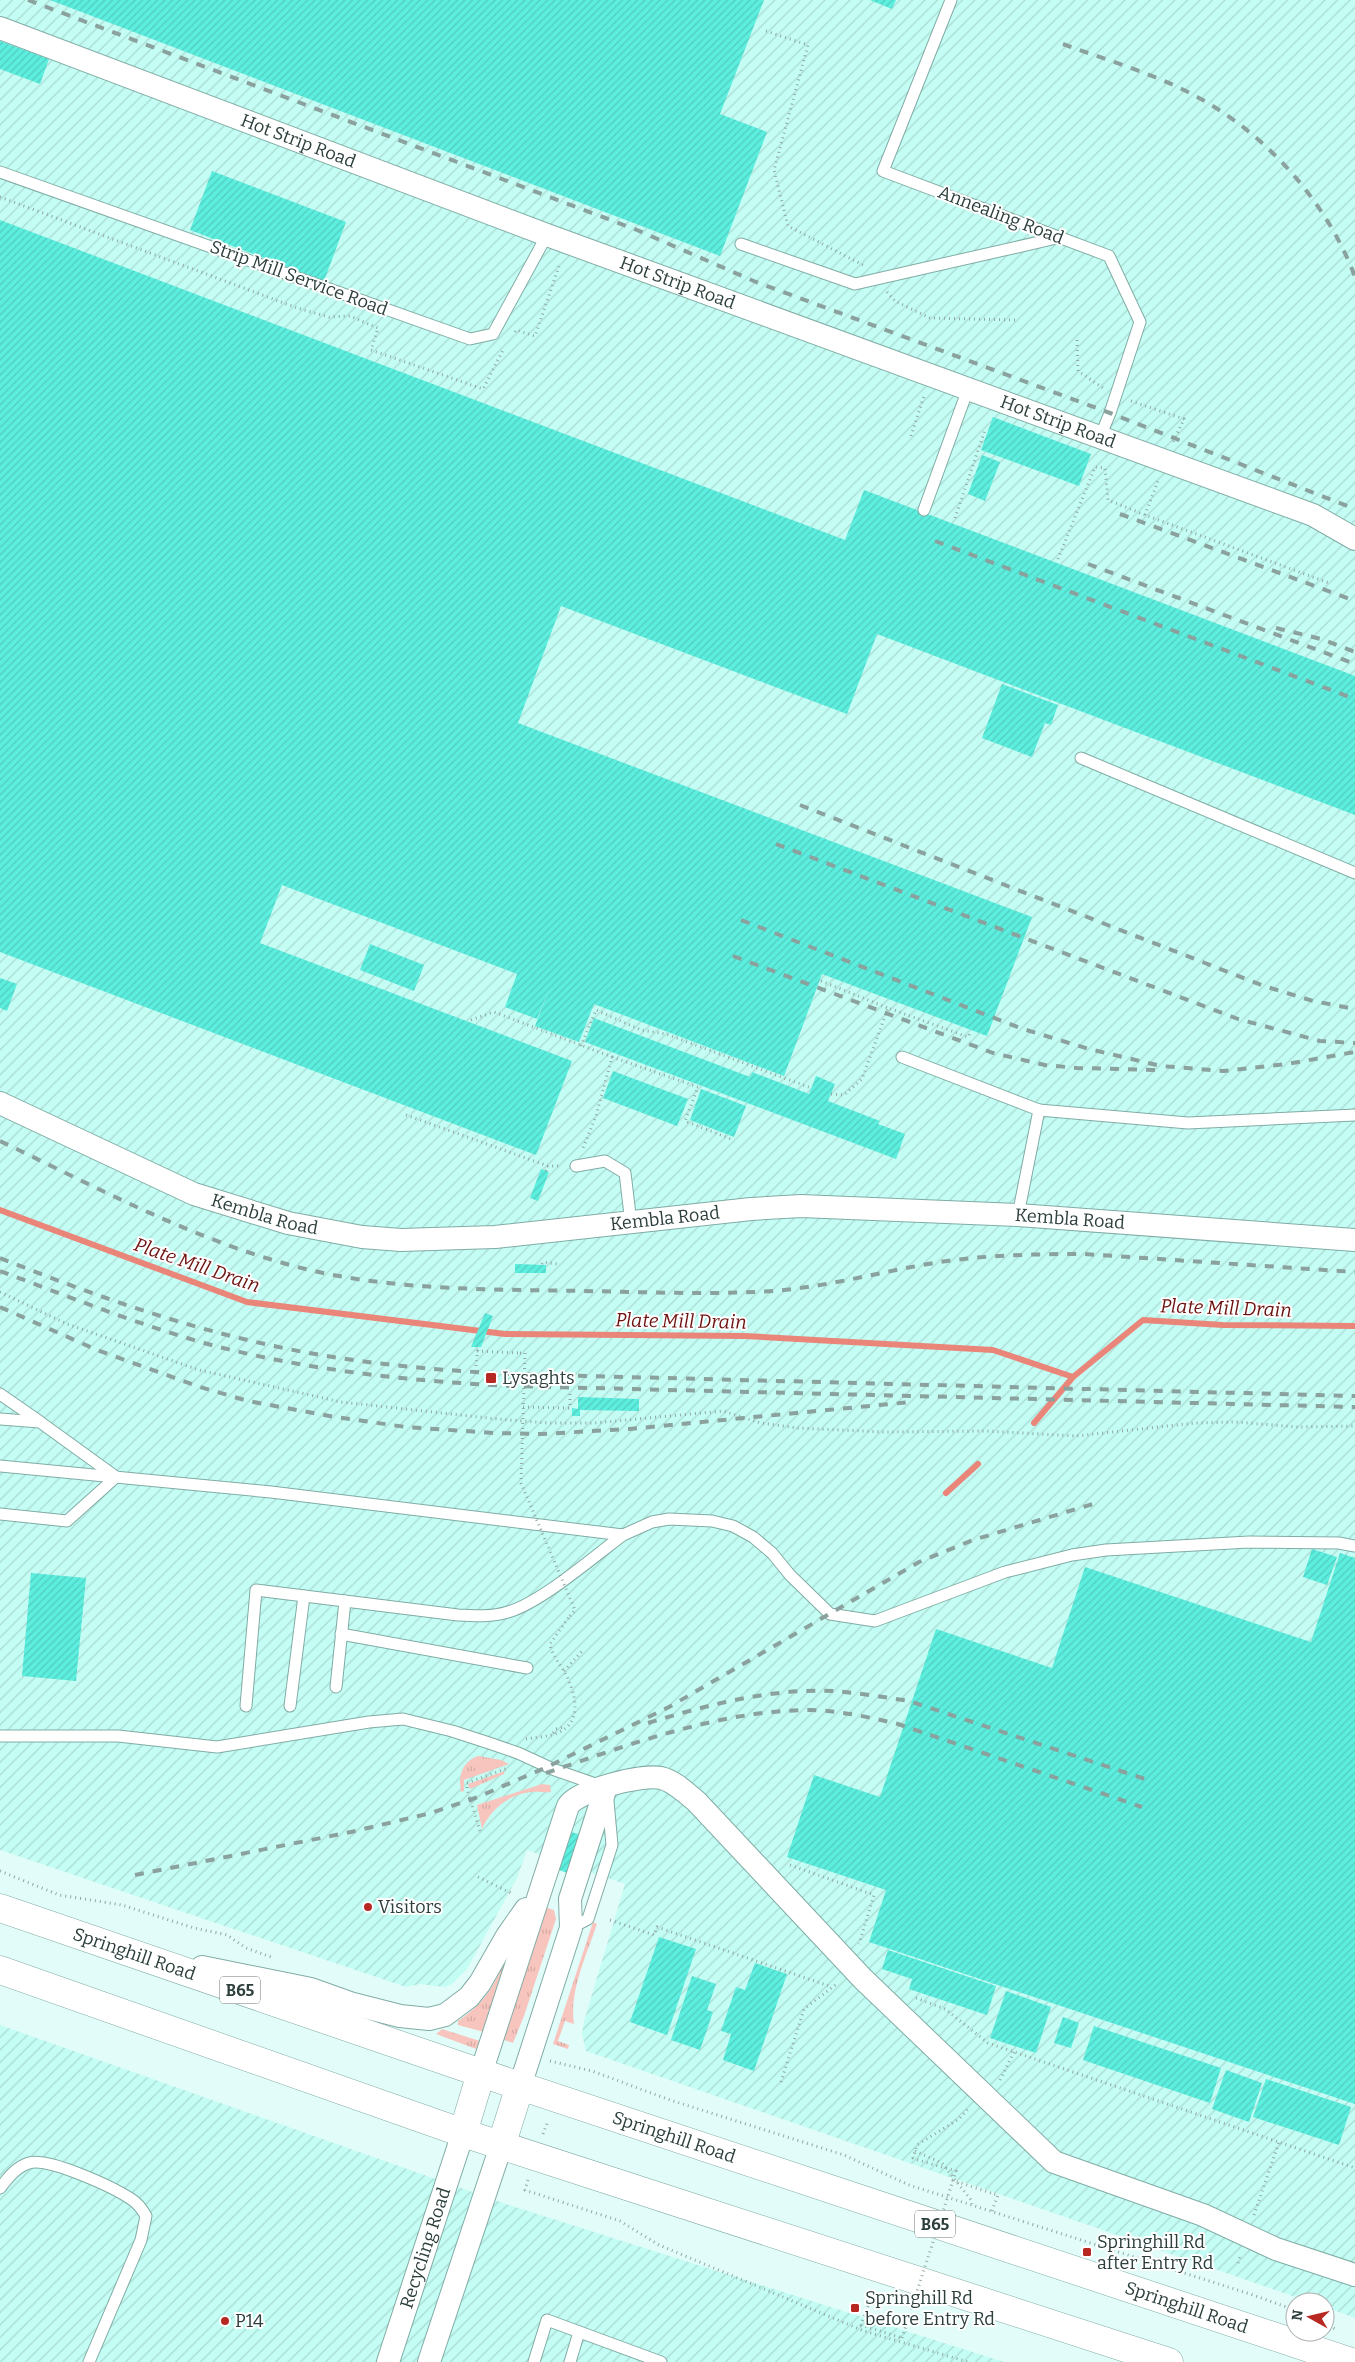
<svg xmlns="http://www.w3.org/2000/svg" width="1355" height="2362" font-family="Bitter,serif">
<defs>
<pattern id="industrial-furrows" width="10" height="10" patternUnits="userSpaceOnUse" patternTransform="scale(1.25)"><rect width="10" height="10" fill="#c4fdf4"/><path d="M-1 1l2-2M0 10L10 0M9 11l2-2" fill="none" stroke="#a9dad2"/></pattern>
<pattern id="grass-tufts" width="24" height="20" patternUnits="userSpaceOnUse" patternTransform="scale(1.25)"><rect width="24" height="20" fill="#f8c5be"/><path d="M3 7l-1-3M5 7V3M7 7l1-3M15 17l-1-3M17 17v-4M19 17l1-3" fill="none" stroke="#d5aaa4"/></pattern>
<pattern id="building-hatch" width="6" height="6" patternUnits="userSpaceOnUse" patternTransform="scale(1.25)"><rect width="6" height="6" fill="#5ceede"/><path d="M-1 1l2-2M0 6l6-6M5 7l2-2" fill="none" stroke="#50cdbf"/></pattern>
</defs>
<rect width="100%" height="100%" fill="#e2fdf9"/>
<!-- industrial -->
<g fill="url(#industrial-furrows)">
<path d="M0,0H1355V2318L1325,2307V2302H1310L586,2051L582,2034L584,2021L625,1884L527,1850L517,1878L467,1969L452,1984L444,1987L420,1984L406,1987L0,1850Z"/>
<path d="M0,2025L509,2205L1004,2362H0Z"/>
</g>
<!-- grass -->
<g fill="url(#grass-tufts)">
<path d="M478,1756L501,1760L509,1764L464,1780V1791L461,1792C458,1775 462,1762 478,1756Z"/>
<path d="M505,1771L504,1774L470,1789L468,1784Z"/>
<path d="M542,1784L550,1785L551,1792C545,1793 538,1791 531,1792C509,1794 490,1810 482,1829L477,1805Z"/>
<path d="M544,1907L554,1910L556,1919L524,2016L513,2043L501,2039Z"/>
<path d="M593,1922L597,1924C587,1954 569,1991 574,2024L565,2021L558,2041L569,2045L568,2049L553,2044Z"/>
<path d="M514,1937L484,2032L458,2025V2021C493,1998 499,1974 514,1937Z"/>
<path d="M442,2029L480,2041L476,2049L436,2034Z"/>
</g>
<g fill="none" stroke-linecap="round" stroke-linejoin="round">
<!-- stream -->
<g stroke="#ea8579" stroke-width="6">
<path d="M0,1210L247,1302L505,1334L745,1336L993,1350L1073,1377L1143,1320L1223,1325L1355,1326"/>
<path d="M1034,1423L1073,1377"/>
<path d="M946,1493L978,1464"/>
</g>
</g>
<!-- building -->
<g fill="url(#building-hatch)">
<path d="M50,0H764L720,114L767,132L720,256Z"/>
<path d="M870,0H896L892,9Z"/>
<path d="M0,41L49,59L40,84L0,69Z"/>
<path d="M212,171L346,222L324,281L190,230Z"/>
<path d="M0,220L845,540L864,490L1355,676V815L877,634L847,714L561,606L518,723L1032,917L987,1036L822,974L784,1076L594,1004L579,1042L535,1026L550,987L537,1019L505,1007L517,974L282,885L260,943L572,1061L536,1155L0,952Z"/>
<path d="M993,417L1091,454L1079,486L981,450Z"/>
<path d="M982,455L1000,462L985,501L968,494Z"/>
<path d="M1002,684L1058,705L1051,725L1045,723L1032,757L982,738Z"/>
<path d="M370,944L424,965L414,991L360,970Z"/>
<path d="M0,978L17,984L7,1011L0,1008Z"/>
<path d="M594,1018L750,1077L752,1072L809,1094L816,1076L835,1084L828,1101L880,1121L878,1124L905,1134L896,1159L585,1042Z"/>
<path d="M613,1071L688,1099L677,1126L603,1098Z"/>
<path d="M701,1089L746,1106L734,1137L690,1120Z"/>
<path d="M541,1169L549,1172L538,1201L530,1198Z"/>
<path d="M515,1264L546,1265V1273H515Z"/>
<path d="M485,1313L493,1316L481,1347H471Z"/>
<path d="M578,1397L639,1399V1411L580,1410V1416H572V1408L578,1409Z"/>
<path d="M1312,1549L1337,1557L1327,1585L1303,1577Z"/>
<path d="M1340,1553L1355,1558V2104L869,1942L886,1890L787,1857L814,1775L880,1797L936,1629L1052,1668L1085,1567L1311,1642Z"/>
<path d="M31,1573L86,1578L76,1681L22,1676Z"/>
<path d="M569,1831L583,1836L570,1874L556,1869Z"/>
<path d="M659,1937L696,1949L667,2035L630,2022Z"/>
<path d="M888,1950L996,1986L987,2015L909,1989L912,1979L882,1969Z"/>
<path d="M755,1963L787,1974L754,2071L723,2060L731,2034L721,2031L736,1987L745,1990Z"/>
<path d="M692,1976L716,1984L707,2010L713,2012L700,2050L671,2040Z"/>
<path d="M1006,1991L1051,2007L1036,2053L990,2038Z"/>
<path d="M1063,2017L1079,2023L1071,2048L1054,2043Z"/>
<path d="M1094,2026L1221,2068L1210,2103L1083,2060Z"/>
<path d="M1226,2070L1262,2083L1249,2122L1212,2109Z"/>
<path d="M1266,2079L1351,2107L1339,2145L1253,2117Z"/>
</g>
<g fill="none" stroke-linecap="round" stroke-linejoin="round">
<!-- lane casing -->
<g stroke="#80aca5" stroke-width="13">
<g id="lane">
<path d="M951,0L883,171L1109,256L1140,322L1110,413L1100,437"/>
<path d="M0,172L470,339L493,334L547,235"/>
<path d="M741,244L855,284L1061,237"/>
<path d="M924,510L968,389"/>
<path d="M1081,758L1355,873"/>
<path d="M902,1057L1039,1110L1018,1215"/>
<path d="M1039,1110L1188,1123L1355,1115"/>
<path d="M576,1166L605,1161L625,1173L631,1223"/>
<path d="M0,1394L39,1421"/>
<path d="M0,1419L40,1422L116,1477L67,1521L0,1514"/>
<path d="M0,1466L271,1492L623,1535"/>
<path d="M341,1634L527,1668"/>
<path d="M336,1687L345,1601"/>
<path d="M246,1706L256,1590L458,1615C475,1616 492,1617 508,1612C542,1602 593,1557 623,1535L652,1522L669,1519L712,1521L733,1526L753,1537L772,1553L790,1575L830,1614L875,1621L1005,1572L1072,1555L1106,1550L1249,1542L1339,1543L1355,1546"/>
<path d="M290,1706L304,1596"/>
<path d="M0,1736H118L217,1747L369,1722L403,1719L452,1731L489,1743L518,1753L555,1770L601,1786"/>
<path d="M571,1928L588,1919L612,1845L608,1801"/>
<path d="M0,2188C8,2178 16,2167 29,2163C48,2157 113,2187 131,2199C138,2203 142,2209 146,2216L141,2240L89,2362"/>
<path d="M534,2362L547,2320L661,2362"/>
<path d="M570,2362L579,2332"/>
</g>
</g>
<!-- street casing -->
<g stroke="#80aca5" stroke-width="24">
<g id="street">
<path id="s1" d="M0,28L547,235L1313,515L1355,539"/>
<path id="s2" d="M0,1103L194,1194L288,1223L362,1237L401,1240L495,1237L751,1209L801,1206L1018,1215L1355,1240"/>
<path d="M202,1967L311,1989L353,2004L400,2016L429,2019L445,2015L469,1997L480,1983L507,1936L526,1909"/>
<path d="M481,2073L568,1806C578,1790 642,1774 661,1778C674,1781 686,1793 696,1801L863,1979L1054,2162L1203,2215L1276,2249L1355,2275"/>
<path d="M520,2086L571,1928L570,1899L606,1787"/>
<path id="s3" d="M388,2362L463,2133"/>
<path d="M429,2362L501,2146"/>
</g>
</g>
<!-- primary casing -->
<g stroke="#80aca5" stroke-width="29">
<g id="primary">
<path id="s4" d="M0,1908L481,2073L1351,2362"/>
<path d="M0,1970L463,2133L1169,2362"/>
<path d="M463,2133L481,2073"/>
<path d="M501,2146L520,2086"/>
</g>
</g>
<!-- path -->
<g stroke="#90a8a4" stroke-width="3" stroke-dasharray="1 4" stroke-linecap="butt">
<path d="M766,31L808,45L774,170L788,226L863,265"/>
<path d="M0,197L297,308L329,317L350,316L378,328L371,350L483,389L504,348"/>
<path d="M887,292L895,301L930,318L1017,320"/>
<path d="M515,332L516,330L535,336L560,263"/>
<path d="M1077,340L1078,371L1103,388"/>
<path d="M1131,401L1184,419L1173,442"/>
<path d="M911,436L924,396"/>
<path d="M1145,515L1158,481"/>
<path d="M955,518L985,430"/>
<path d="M1058,559L1095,467L1105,468L1108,500L1145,515L1329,583"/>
<path d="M821,981L888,1008"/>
<path d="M471,1020L494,1012L612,1057L596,1116L583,1148"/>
<path d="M581,1046L596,1010L641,1030L666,1034L811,1088"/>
<path d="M612,1057L698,1087L685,1121L731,1139"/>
<path d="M831,1094L844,1095L862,1079L888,1008L968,1037L971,1031"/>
<path d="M406,1115L548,1166H561"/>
<path d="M546,1171L548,1166"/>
<path d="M542,1264L543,1262L558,1264"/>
<path d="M0,1292L67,1324L199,1370L341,1402L497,1419L548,1423H594L723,1411L761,1423L798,1428L883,1432L986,1431L1076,1436L1195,1423L1236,1422L1298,1427L1355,1426"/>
<path d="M477,1351L520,1353"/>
<path d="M476,1366L478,1347"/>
<path d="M523,1407L570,1408V1393"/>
<path d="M564,1671L583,1650"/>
<path d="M553,1733L556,1729L564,1727"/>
<path d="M526,1739C536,1737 548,1737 557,1733C583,1723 576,1694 566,1675C561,1665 552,1656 550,1644L569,1617"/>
<path d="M480,1831L467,1789V1783L508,1768"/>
<path d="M790,1865L874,1895L859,1944"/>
<path d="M0,1871L59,1895L122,1905L194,1928L227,1935L246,1948L271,1957"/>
<path d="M478,1877L511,1893"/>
<path d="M610,1920L654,1935L657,1927L832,1987"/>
<path d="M916,1998L945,2009L988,2043L1355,2168"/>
<path d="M550,2061L592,2071L670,2100L844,2155L909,2185L1250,2294L1295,2310"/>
<path d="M1000,2080L1014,2052"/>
<path d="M781,2082L804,2009L838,1983"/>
<path d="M543,2134L548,2121"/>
<path d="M915,2151L942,2163L971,2200L972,2204"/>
<path d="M918,2160L913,2158L917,2145L959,2119L968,2109"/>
<path d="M528,2180L525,2190L620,2221L659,2245L864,2331L968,2362"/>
<path d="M992,2211L998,2195L994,2194"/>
<path d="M1254,2215L1279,2142"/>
<path d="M1238,2263L1240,2256"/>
<path d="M868,2306L861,2325L902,2338"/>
<path d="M1325,2323L1335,2329"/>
</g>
<!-- lane -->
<use href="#lane" stroke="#fff" stroke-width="11"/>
<!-- street -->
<use href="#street" stroke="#fff" stroke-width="22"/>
<!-- primary -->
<use href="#primary" stroke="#fff" stroke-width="28"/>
<!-- rail -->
<g stroke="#8aa19d" stroke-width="4" stroke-dasharray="9 9" stroke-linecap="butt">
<path d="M28,0L637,230L756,282L1110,413L1355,509"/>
<path d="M1063,44C1109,61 1159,75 1201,99C1269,137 1328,204 1355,277"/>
<path d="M1120,514L1355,601"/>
<path d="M935,541L1355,699"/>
<path d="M1088,564L1355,664"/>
<path d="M1276,628L1321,639L1355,652"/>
<path d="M800,805L1264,986L1313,1001L1355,1009"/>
<path d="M776,844L1238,1019L1320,1041L1355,1043"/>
<path d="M741,920L1020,1028L1089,1049L1161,1066L1224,1071L1287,1064L1355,1052"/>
<path d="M733,956L993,1053L1045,1065L1077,1068L1159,1070"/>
<path d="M0,1141C92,1185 184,1235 283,1263C379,1291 483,1289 583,1291C646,1292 710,1295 773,1291C825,1287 876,1273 928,1264C979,1255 1032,1254 1084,1254L1355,1272"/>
<path d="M0,1258C90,1294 180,1326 274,1346C352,1363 432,1370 511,1374L1355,1396"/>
<path d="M0,1271C67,1296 134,1323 204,1343C304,1370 408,1381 511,1386L1355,1407"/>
<path d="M0,1307L97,1350L200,1387L248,1401L335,1417L406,1427L494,1433L541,1434L629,1429L911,1402"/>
<path d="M648,1723C707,1705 771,1688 833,1691C858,1693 884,1697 909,1701L1151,1781"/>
<path d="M546,1773C631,1744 721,1710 811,1710C841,1711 869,1717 898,1724L1142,1807"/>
<path d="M135,1875L351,1832L431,1813L478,1797L547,1767L669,1707L919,1562L973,1540L1093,1504"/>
</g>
<!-- path-bridge -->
<g stroke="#90a8a4" stroke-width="3" stroke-dasharray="1 4" stroke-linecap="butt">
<path d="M520,1353H525L521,1483L575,1610L569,1617"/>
<path d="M952,2180L994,2194"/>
<path d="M902,2338L956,2171L918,2160"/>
</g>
</g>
<!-- markers -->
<g fill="#b72822" stroke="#fff" stroke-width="2">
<rect x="485" y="1372" width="12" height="12" rx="2.5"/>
<circle cx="368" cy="1907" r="5"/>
<rect x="1082" y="2247" width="10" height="10" rx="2.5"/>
<rect x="850" y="2303" width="10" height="10" rx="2.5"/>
<circle cx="225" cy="2321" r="5"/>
</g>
<g text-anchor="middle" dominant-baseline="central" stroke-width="4" stroke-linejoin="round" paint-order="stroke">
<!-- shield labels -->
<g fill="#fff" stroke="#6b7976" stroke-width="1">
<rect x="220" y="1976.5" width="40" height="27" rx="4"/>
<rect x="915" y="2210.5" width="40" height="27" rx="4"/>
</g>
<g font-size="16" font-weight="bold" fill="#2c3f3c">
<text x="240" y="1990">B65</text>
<text x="935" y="2224">B65</text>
</g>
<!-- street labels -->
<g font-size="18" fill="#2c3f3c" stroke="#fff">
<text stroke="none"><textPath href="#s1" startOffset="319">Hot Strip Road</textPath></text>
<text transform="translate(1001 215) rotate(21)">Annealing Road</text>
<text transform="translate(299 278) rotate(20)">Strip Mill Service Road</text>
<text stroke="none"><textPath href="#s1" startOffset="724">Hot Strip Road</textPath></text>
<text stroke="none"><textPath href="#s1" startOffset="1129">Hot Strip Road</textPath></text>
<text stroke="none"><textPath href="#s2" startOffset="288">Kembla Road</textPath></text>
<text stroke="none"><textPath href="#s2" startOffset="692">Kembla Road</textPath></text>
<text stroke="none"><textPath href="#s2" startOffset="1098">Kembla Road</textPath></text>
<text stroke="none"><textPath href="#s4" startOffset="142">Springhill Road</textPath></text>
<text stroke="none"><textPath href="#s4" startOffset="712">Springhill Road</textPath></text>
<text stroke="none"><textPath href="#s3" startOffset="120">Recycling Road</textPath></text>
<text stroke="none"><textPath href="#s4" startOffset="1252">Springhill Road</textPath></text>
</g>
<!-- poi labels -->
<g font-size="18" fill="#2c3f3c" stroke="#fff" text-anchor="start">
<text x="502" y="1378">Lysaghts</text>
<text x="378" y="1907">Visitors</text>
<text x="1097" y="2242">Springhill Rd<tspan x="1097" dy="21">after Entry Rd</tspan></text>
<text x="865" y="2298">Springhill Rd<tspan x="865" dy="21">before Entry Rd</tspan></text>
<text x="235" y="2321">P14</text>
</g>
<!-- water labels -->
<g font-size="19" font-style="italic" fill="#6d130f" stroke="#fff">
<text transform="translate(197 1265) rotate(19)">Plate Mill Drain</text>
<text transform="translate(1226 1308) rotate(2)">Plate Mill Drain</text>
<text transform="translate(681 1321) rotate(1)">Plate Mill Drain</text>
</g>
</g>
<!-- north arrow -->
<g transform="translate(1310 2317) rotate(278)"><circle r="24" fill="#ffffff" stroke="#abb2b1"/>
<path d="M0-4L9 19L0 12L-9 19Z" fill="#b72822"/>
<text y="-8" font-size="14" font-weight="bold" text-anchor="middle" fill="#2c3f3c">N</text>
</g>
</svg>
